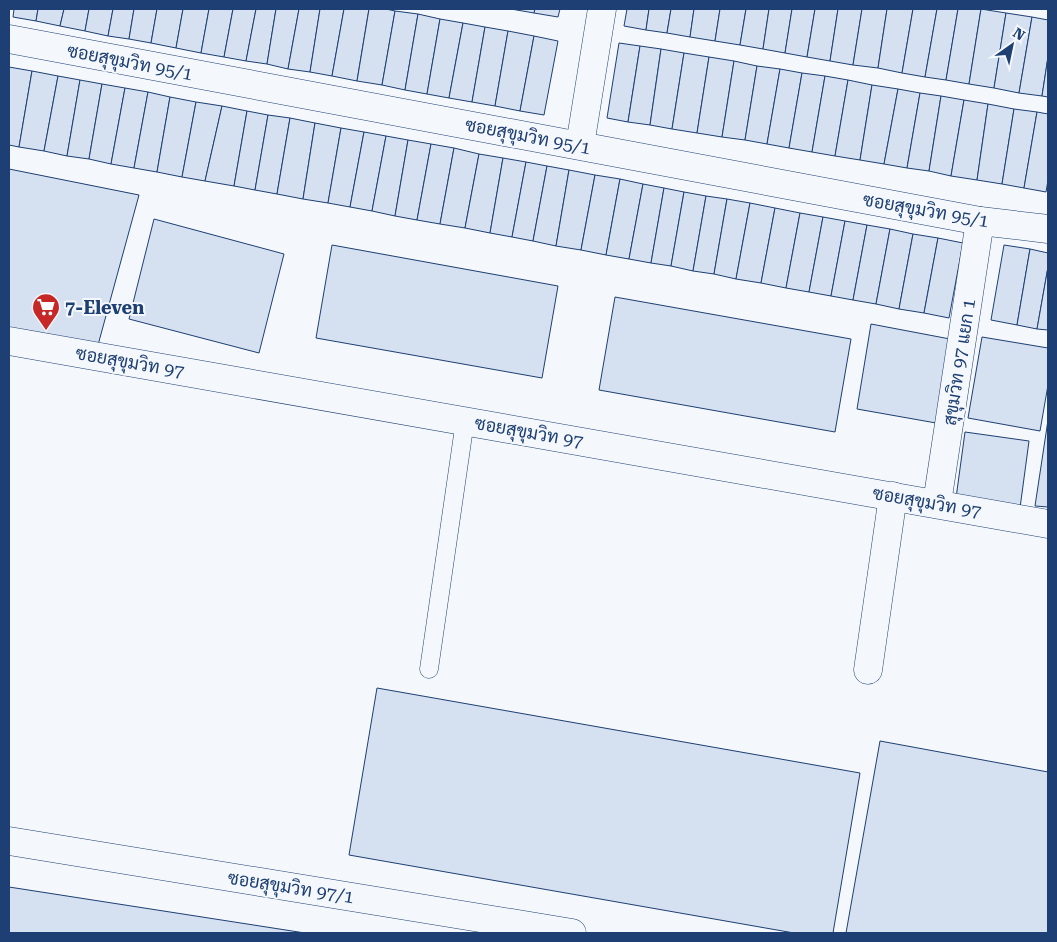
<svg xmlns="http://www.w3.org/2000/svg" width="1057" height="942" font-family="'Roboto Serif',Sarabun,serif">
<rect width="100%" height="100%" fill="#f4f7fb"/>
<!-- building -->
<g fill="#d5e0f0" stroke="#1d3f73">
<path d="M14,9H38L36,21L13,17Z"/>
<path d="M38,9H64L60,26L36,21Z"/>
<path d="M64,9H89L85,31L60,26Z"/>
<path d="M89,9H113L108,36L85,31Z"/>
<path d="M113,9H134L129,39L108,36Z"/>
<path d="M134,9H157L151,43L129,39Z"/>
<path d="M157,9H183L176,48L151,43Z"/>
<path d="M183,9H209L201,53L176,48Z"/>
<path d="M209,9H233L224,57L201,53Z"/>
<path d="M233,9H256L246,61L224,57Z"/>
<path d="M256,9H276L267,64L246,61Z"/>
<path d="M276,9H299L288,69L267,64Z"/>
<path d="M299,9H320L310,72L288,69Z"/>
<path d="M320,9H344L332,76L310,72Z"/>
<path d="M344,9H369L357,81L332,76Z"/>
<path d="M369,9H386L395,11L382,85L357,81Z"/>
<path d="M511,9H535L534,13Z"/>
<path d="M535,9H560L558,17L534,13Z"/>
<path d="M627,9H649L646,30L624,26Z"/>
<path d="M649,9H671L667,33L646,30Z"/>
<path d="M671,9H694L690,37L667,33Z"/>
<path d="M694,9H720L715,41L690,37Z"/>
<path d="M720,9H746L740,45L715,41Z"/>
<path d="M746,9H769L763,49L740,45Z"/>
<path d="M769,9H792L785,53L763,49Z"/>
<path d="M792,9H815L807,57L785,53Z"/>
<path d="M815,9H838L830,61L807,57Z"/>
<path d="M838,9H862L853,65L830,61Z"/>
<path d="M862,9H887L878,68L853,65Z"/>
<path d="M887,9H913L902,73L878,68Z"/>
<path d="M913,9H937L925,77L902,73Z"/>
<path d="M937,9H958L946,80L925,77Z"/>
<path d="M958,9H981L969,84L946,80Z"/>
<path d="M981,9L1006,13L994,88L969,84Z"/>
<path d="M395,11L418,14L405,90L382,85Z"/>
<path d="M1006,13L1032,17L1019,93L994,88Z"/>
<path d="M418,14L440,19L427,94L405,90Z"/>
<path d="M1032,17L1048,20V57L1042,96L1019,93Z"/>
<path d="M440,19L463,23L449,98L427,94Z"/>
<path d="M463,23L485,27L472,102L449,98Z"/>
<path d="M485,27L508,31L495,106L472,102Z"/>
<path d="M508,31L534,36L520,111L495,106Z"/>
<path d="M534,36L558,41L544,115L520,111Z"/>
<path d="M619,43L640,46L628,122L607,118Z"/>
<path d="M640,46L661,49L650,125L628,122Z"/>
<path d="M661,49L684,53L672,129L650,125Z"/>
<path d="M684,53L709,57L697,133L672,129Z"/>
<path d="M709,57L734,61L722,137L697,133Z"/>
<path d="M1048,57V97L1042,96Z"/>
<path d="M734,61L757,66L745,140L722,137Z"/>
<path d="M757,66L780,69L767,144L745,140Z"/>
<path d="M9,67L32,71L19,147L9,145Z"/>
<path d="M780,69L802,73L789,148L767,144Z"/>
<path d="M32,71L58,76L44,151L19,147Z"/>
<path d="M802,73L825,76L812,152L789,148Z"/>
<path d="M58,76L80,80L67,156L44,151Z"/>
<path d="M825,76L848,80L835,156L812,152Z"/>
<path d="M80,80L102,84L89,159L67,156Z"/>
<path d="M848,80L872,85L860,160L835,156Z"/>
<path d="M102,84L125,88L111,164L89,159Z"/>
<path d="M872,85L898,89L884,164L860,160Z"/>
<path d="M125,88L148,92L134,168L111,164Z"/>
<path d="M898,89L920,93L907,168L884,164Z"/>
<path d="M148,92L170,97L157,172L134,168Z"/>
<path d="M920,93L941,96L929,171L907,168Z"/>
<path d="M941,96L964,100L951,176L929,171Z"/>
<path d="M170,97L196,102L182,177L157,172Z"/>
<path d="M964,100L988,104L977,180L951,176Z"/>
<path d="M196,102L222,106L205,181L182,177Z"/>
<path d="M988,104L1014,109L1002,184L977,180Z"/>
<path d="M222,106L247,111L234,186L205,181Z"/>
<path d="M1014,109L1037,112L1024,188L1002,184Z"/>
<path d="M247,111L268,115L255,190L234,186Z"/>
<path d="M1037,112L1048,114V180L1046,192L1024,188Z"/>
<path d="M268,115L290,118L277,194L255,190Z"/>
<path d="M290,118L315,123L303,199L277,194Z"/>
<path d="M315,123L341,128L328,203L303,199Z"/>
<path d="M341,128L364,132L350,207L328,203Z"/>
<path d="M364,132L386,136L372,211L350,207Z"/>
<path d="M386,136L408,140L395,216L372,211Z"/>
<path d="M408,140L431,144L417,220L395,216Z"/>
<path d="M431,144L454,148L440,224L417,220Z"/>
<path d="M454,148L479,154L465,228L440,224Z"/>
<path d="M479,154L503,158L490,233L465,228Z"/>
<path d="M503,158L526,162L512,237L490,233Z"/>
<path d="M526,162L547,166L533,241L512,237Z"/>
<path d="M547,166L569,170L556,246L533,241Z"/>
<path d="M9,169L139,195L98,345L9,329Z"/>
<path d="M569,170L595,175L581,250L556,246Z"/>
<path d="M595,175L620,179L606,255L581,250Z"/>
<path d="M620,179L643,184L629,259L606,255Z"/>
<path d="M643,184L664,188L651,263L629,259Z"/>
<path d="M664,188L684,192L671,266L651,263Z"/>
<path d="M684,192L706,196L693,271L671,266Z"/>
<path d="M706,196L727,199L714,274L693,271Z"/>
<path d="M727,199L750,203L736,279L714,274Z"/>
<path d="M750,203L775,208L761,283L736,279Z"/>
<path d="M775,208L800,213L786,288L761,283Z"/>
<path d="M800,213L823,217L809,292L786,288Z"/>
<path d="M823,217L845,221L831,296L809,292Z"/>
<path d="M154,219L284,254L259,353L129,319Z"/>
<path d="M845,221L867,225L853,300L831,296Z"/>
<path d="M867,225L890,229L876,304L853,300Z"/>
<path d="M890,229L913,234L899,309L876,304Z"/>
<path d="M913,234L938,238L924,313L899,309Z"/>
<path d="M938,238L963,243L949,318L924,313Z"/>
<path d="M332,245L558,286L542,378L316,338Z"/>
<path d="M1004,245L1030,249L1017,325L991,320Z"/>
<path d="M1030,249L1048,253V267L1037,329L1017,325Z"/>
<path d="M1048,267V330L1037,329Z"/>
<path d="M615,297L851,339L835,432L599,390Z"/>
<path d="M871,324L950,339L936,423L857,409Z"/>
<path d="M982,337L1048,348V385L1040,431L968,418Z"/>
<path d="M1048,420V507L1035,506Z"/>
<path d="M965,432L1029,441L1020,508L956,498Z"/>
<path d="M377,688L860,773L833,933H794L349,855Z"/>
<path d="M880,741L1048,772V933H846Z"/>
<path d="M9,887L305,933H9Z"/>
</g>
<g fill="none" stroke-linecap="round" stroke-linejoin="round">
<!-- lane casing -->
<g stroke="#1d3f73" stroke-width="19">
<path id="lane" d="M429,669L465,421"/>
</g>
<!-- street casing -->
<g stroke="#1d3f73" stroke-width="29">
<g id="street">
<path d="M9,39L980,221L1048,229"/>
<path d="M580,145L602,9"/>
<path d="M9,341L1048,524"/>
<path d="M937,503L980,221"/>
<path d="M868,670L893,496"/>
<path d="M9,841L572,933"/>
</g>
</g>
<!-- lane -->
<use href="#lane" stroke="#f4f7fb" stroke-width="18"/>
<!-- street -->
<use href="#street" stroke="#f4f7fb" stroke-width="28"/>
</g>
<!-- icons -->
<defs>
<g id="supermarket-pin" transform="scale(1.4375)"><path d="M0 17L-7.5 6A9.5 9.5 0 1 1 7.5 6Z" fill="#c62828" stroke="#f4f7fb"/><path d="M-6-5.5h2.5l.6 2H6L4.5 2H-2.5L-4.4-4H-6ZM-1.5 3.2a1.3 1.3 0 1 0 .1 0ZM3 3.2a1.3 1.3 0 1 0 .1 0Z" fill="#fff"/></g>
</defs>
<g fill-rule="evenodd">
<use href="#supermarket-pin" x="46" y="307"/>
</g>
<g text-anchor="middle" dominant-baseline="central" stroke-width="4" stroke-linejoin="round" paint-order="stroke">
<!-- street labels -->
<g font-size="18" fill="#1d3f73" stroke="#f4f7fb">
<text transform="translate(130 62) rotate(11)">ซอยสุขุมวิท 95/1</text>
<text transform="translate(528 136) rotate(11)">ซอยสุขุมวิท 95/1</text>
<text transform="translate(926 210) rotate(10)">ซอยสุขุมวิท 95/1</text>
<text transform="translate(130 362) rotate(10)">ซอยสุขุมวิท 97</text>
<text transform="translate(959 362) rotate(-81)">สุขุมวิท 97 แยก 1</text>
<text transform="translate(529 432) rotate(10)">ซอยสุขุมวิท 97</text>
<text transform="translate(927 502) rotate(10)">ซอยสุขุมวิท 97</text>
<text transform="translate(291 887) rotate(9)">ซอยสุขุมวิท 97/1</text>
</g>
<!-- poi labels -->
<g font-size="18" font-weight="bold" fill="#1d3f73" stroke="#f4f7fb" text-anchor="start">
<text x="65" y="307">7-Eleven</text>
</g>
</g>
<!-- border -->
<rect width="1057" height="942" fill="none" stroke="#1d3f73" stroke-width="20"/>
<!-- north arrow -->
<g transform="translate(1012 45) rotate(33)" stroke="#f4f7fb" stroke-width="4" paint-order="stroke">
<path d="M0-4L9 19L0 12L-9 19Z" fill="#1d3f73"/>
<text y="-8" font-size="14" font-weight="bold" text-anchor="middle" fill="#1d3f73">N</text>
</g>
</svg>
